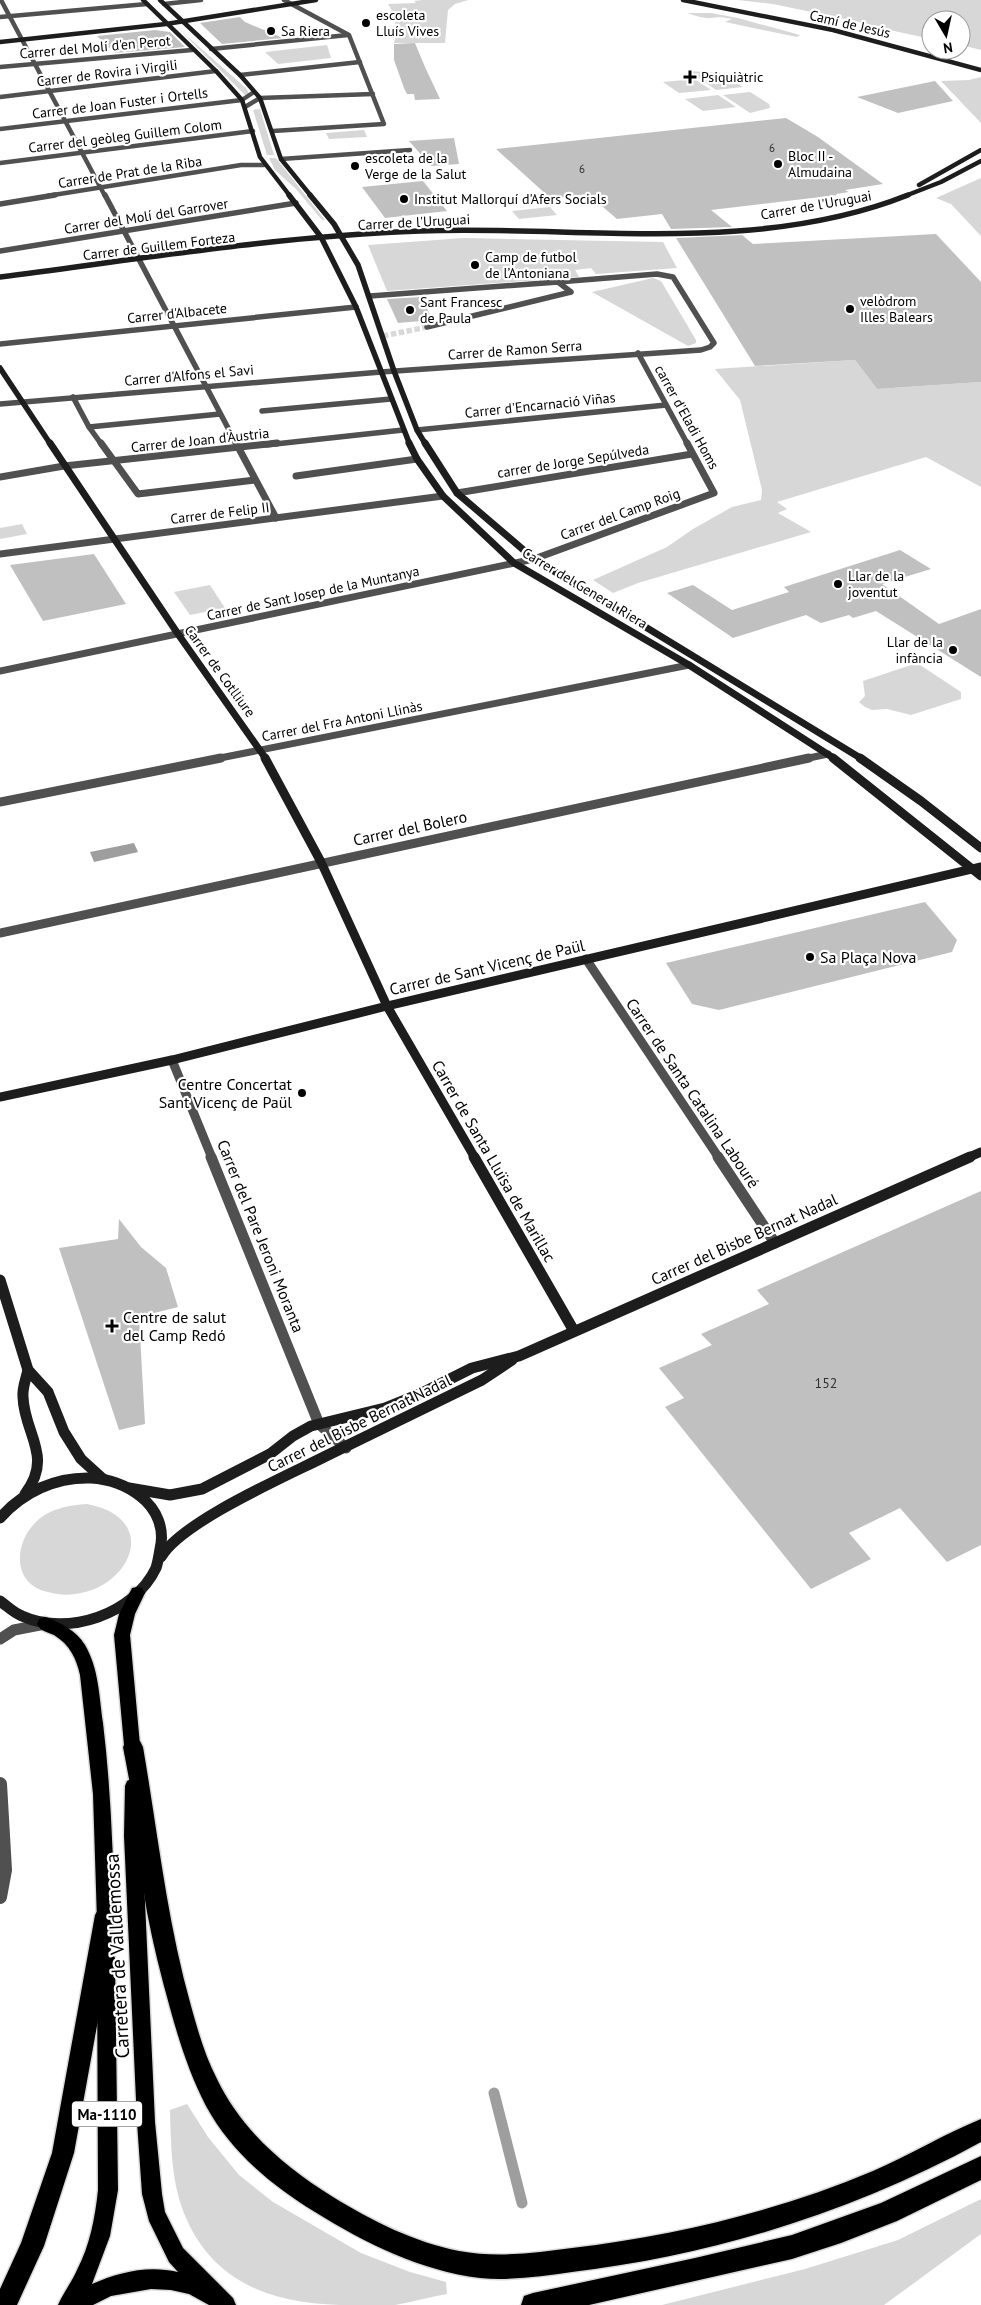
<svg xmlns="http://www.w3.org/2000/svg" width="981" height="2305" font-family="'PT Sans',sans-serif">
<rect width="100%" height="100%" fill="#fff"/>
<!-- green -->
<g fill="#d7d7d7">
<path d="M422,0H468L455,4L448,10L445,43H394C398,32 395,13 388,4L416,3L414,1Z"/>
<path d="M738,0H981V50L961,45V20H931V39L862,24L864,23L773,4Z"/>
<path d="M687,13H711L738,18L800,35L797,37L725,22L732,19C723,17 719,17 711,18C704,19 694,15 687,13Z"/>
<path d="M180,30L247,89L249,94L245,95Z"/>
<path d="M327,45L331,58L278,64L265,52Z"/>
<path d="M689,71L722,73L743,87L716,90Z"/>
<path d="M981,77V123L941,81L969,80Z"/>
<path d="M695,79L711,90L679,93L663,82Z"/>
<path d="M750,92L769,104L770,108L750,113L723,95Z"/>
<path d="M718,95L736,107L703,111L685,99Z"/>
<path d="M260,109L274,155H267L253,110Z"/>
<path d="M364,130L367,137L329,139L326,133Z"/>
<path d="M269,158H276L325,220H322L296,189L275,170Z"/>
<path d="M981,178V236L951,204L936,198Z"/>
<path d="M550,207L557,215L519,219L512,211Z"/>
<path d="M464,238L663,242L677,268L596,274L591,268L575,270L579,277L387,291L368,245Z"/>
<path d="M653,278L661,281L696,340V343L688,346L592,292Z"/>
<path d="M855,360L877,389L981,382V487L926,457L777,502L787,509L778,513L811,532L638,583L613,593L593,580L667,547L693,529L732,507L761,500L762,490L740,400L715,369Z"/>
<path d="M22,524L27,534L0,539V528Z"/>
<path d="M210,585L225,608L190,615L174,592Z"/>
<path d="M911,665H920L961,692V699L911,715L887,709L872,710L865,707L859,702L865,696L863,681Z"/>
<path d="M87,1504C175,1521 116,1614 44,1591C12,1581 15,1543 35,1523C48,1509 69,1505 87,1504Z"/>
<path d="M187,2104L208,2137L239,2175L273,2202L361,2253L410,2272L446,2282L447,2294C430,2297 412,2302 395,2305C382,2305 367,2305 353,2305C282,2305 217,2289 186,2218C171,2184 171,2146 170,2110Z"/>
<path d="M981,2199V2234L884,2305H662L805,2269L898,2240Z"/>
</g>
<!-- water -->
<path fill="#9e9e9e" d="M134,843L138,852L94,862L90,852Z"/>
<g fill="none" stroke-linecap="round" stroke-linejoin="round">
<!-- stream -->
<path stroke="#9e9e9e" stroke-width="11" d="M494,2093L522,2203"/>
</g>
<!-- building -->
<g fill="#c0c0c0">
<path d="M240,17L245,22L283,38L222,44L200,23Z"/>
<path d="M155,30L170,32L185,47L115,53L97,36Z"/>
<path d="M415,43L425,67L440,99L415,100L414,94H407L404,88L394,60V44Z"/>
<path d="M935,81L953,101L898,113L857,97Z"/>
<path d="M786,118L818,137L883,184L845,190L849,192L836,194L837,195L711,210L732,227L671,229L662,214L617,219L588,194L557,198L549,197L496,149Z"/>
<path d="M454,138L459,164L431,166L409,141Z"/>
<path d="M423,181L447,211L385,218L362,187Z"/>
<path d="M936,234L981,282V382L877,389L855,360L755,366L676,238L742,235L753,244Z"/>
<path d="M421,297L433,320L398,323L387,299Z"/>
<path d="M900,550L931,569L882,584L939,624L981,609V677L876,611L853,618L849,615L821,623L806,615L733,638L667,593L693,585L732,610L789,592L784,587Z"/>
<path d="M94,554L126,604L43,621L10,565Z"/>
<path d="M925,902L957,940L952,952L719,1010L692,1004L666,963Z"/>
<path d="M981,1191V1545L947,1562L900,1508L849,1533L871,1559L811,1589L665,1407L684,1398L659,1368L712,1345L701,1334L769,1304L757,1290Z"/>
<path d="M119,1219L141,1247L166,1268L178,1307L139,1317L145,1424L119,1430L59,1248L118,1239Z"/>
</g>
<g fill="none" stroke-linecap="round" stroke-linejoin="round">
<!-- street-tunnel -->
<path stroke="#d9d9d9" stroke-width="5.5" stroke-dasharray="5.5 2.5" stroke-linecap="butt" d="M383,336L427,327"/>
<!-- primary casing -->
<g stroke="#dbdbdb" stroke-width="3">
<g id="primary">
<path d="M137,1587L142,1588L145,1593L135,1614L130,1635L141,1756L139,1761L133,1763L127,1761L125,1756L114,1635L119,1614L132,1588Z"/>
<path d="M45,1617C61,1623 76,1630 85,1645C99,1669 99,1696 103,1723C111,1789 113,1855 115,1921L112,1927L106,1929L100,1927L97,1921L93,1794L80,1675C76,1658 70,1645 54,1635C47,1632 40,1631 37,1624L39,1619Z"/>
<path d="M133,1778L139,1781L141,1786L142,1836L155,2122L162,2194L165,2212L183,2248L233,2298L236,2305H209L189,2294L171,2290L151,2289L111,2296L93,2305H58C63,2293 72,2282 77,2270C90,2245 95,2218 98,2190L97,1958L100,1952L106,1949L112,1952L115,1958L118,2190L110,2236L92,2284C119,2272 148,2265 178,2272L169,2262L149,2221L142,2194L137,2122L124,1836L125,1786L127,1781Z"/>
</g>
</g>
<!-- highway casing -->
<g stroke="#dbdbdb" stroke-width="3">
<g id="highway">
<path d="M133,1738L140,1741L143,1747C158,1834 167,1921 191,2006C198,2031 205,2056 217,2079C242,2131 285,2167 333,2197C372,2221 414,2242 459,2251C497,2258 535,2253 572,2248C675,2236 778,2211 873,2171C910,2155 944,2134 981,2119V2142C855,2211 715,2255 572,2272C542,2276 511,2281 480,2278C421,2271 365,2243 315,2212C271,2185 231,2152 206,2106C190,2075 179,2041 170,2008C161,1976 153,1944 147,1912C142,1883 140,1855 137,1826C133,1800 128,1773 123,1747L126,1741Z"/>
<path d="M106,1905L113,1908L117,1915L74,2153L44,2246L17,2305H0V2289L21,2243L52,2153L95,1915L99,1908Z"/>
<path d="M981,2156V2180L897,2221L841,2243L792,2259L589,2305H521L524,2296L533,2293L695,2258L792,2235L881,2203Z"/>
</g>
</g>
<!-- street-far5 -->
<g stroke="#505050" stroke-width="4.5">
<path d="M1,0L105,196"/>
<path d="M164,4L201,0"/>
<path d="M0,17L147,4"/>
<path d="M211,49L348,35"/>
<path d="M0,67L192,50"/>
<path d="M240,75L360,62"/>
<path d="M0,97L216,71"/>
<path d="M245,107L260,98L373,94"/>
<path d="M0,129L242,100L254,92"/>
<path d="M273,131L384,124L349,35L284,0"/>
<path d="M281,159L410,150"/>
<path d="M0,163L253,131"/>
<path d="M47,196L241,165H264"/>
</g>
<!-- street-far4 -->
<g stroke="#505050" stroke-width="5.5">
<path d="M105,195L237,445"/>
<path d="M0,204L55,195"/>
<path d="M0,251L296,203"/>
<path d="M370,296L558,282L571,292L427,327"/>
<path d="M0,344L356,307"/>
<path d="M638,353L688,445"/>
<path d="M73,397L89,427L102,445"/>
<path d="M0,404L381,372L701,350L710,347L714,343L673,277L657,274L558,282"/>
<path d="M262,411L391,399"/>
<path d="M89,427L220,414"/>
<path d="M417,430L666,405"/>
<path d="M266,445L403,430"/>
</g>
<!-- street-far3 -->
<g stroke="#505050" stroke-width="7">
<path d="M101,443L138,494L255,480"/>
<path d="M236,443L276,518"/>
<path d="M296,476L417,459"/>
<path d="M0,477L64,466L277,443"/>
<path d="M457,493L692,454"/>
<path d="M0,554L443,496"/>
<path d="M0,671L534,559L714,493L687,443"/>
<path d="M215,759L689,665"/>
<path d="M804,759L828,754"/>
</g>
<!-- street-far2 -->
<g stroke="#505050" stroke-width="9">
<path d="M0,802L221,758"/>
<path d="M0,933L809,758"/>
<path d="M586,959L719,1158"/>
<path d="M172,1060L212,1158"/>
</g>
<!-- street-far1 -->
<g stroke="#505050" stroke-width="11">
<path d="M211,1157L319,1424L346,1448"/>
<path d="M718,1157L775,1243"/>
<path d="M0,1639L14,1630L45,1624"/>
</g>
<!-- street -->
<path stroke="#505050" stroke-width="14" d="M0,1784L5,1870L0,1897"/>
<!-- secondary-far4 -->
<g stroke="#1d1d1d" stroke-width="4.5">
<path d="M143,0L216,71L242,100L260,157L290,196"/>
<path d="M160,0L240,75L260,98L281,159L311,196"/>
<path d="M683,0L833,30L981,70"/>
<path d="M0,42L166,24L316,0"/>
<path d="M919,185L981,150"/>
<path d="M905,196L941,182L981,161"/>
</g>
<!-- secondary-far3 -->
<g stroke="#1d1d1d" stroke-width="5.5">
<path d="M289,195L321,237L356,307L410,445"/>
<path d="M310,195L334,224L358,265L394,371L417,430L426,445"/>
<path d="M0,277C140,259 279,236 420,231C580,225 755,256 908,195"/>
<path d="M0,368L51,445"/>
</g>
<!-- secondary-far2 -->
<g stroke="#1d1d1d" stroke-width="7">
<path d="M50,443L178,634L266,759"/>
<path d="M409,443L417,459L443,496L514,563L689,665L835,759"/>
<path d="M425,443L457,493L534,559L862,759"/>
</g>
<!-- secondary-far1 -->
<g stroke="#1d1d1d" stroke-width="9">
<path d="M265,758L321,862L387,1006L475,1158"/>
<path d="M833,758L981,876"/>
<path d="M860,758L921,801L981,848"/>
<path d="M0,1097L172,1060L387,1006L981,867"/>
<path d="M967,1158L981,1152"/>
</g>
<!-- secondary -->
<g stroke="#1d1d1d" stroke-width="11">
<path d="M474,1157L574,1331"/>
<path d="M0,1280L28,1370L48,1392L64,1432L81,1459L103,1479"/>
<path d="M129,1488L170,1495L202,1489L270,1454L293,1436L311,1426L385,1408L422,1393L472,1368L519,1356L970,1157"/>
<path d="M25,1494C54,1456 24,1434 23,1397C22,1388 26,1379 28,1370"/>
<path d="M0,1518C23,1492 55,1477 91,1478C108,1479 126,1485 140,1496C157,1509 165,1529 160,1549C159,1555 158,1562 156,1568C134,1614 68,1637 22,1616C14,1613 7,1606 0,1601"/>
<path d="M161,1557C182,1521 289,1475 328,1455C380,1430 431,1405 482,1380L512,1360"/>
</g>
<!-- primary -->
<use href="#primary" fill="#000" fill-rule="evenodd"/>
<!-- highway -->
<use href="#highway" fill="#000" fill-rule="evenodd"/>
</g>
<!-- markers -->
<g fill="#000" stroke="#fff" stroke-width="2">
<circle cx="366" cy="23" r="5"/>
<circle cx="271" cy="31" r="5"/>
<path d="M687.5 69.5h5v5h5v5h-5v5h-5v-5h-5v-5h5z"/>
<circle cx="778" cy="164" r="5"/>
<circle cx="355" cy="166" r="5"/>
<circle cx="404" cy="199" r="5"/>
<circle cx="475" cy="265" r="5"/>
<circle cx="850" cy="309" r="5"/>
<circle cx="410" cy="310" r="5"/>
<circle cx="838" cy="584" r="5"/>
<circle cx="953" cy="650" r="5"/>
<circle cx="810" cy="957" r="5"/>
<circle cx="302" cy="1093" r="5"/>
<path d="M109.5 1318.5h5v5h5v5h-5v5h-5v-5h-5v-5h5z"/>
</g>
<g text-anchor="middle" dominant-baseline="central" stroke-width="4.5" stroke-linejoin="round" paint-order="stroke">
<!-- far-number labels -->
<g font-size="11" fill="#303030">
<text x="772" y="148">6</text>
<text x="582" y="169">6</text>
</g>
<!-- far-poi labels -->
<g font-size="14" fill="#000" stroke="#fff" text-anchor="start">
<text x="376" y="15">escoleta<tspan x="376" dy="16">Lluís Vives</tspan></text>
<text x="281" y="31">Sa Riera</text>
<text x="701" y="77">Psiquiàtric</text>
<text x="788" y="156">Bloc II -<tspan x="788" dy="16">Almudaina</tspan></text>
<text x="365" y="158">escoleta de la<tspan x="365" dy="16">Verge de la Salut</tspan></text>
<text x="414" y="199">Institut Mallorquí d'Afers Socials</text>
<text x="485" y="257">Camp de futbol<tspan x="485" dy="16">de l’Antoniana</tspan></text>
<text x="860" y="301">velòdrom<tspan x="860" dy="16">Illes Balears</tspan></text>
<text x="420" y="302">Sant Francesc<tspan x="420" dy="16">de Paula</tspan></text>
<text x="848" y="576">Llar de la<tspan x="848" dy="16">joventut</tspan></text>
<text x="943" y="642" text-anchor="end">Llar de la<tspan x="943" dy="16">infància</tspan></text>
</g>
<!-- far-street labels -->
<g font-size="14" fill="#000" stroke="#fff">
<text transform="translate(850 24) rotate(13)">Camí de Jesús</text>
<text transform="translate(95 47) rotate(-5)">Carrer del Molí d'en Perot</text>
<text transform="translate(107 73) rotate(-7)">Carrer de Rovira i Virgili</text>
<text transform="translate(120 103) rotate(-7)">Carrer de Joan Fuster i Ortells</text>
<text transform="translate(125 136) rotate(-7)">Carrer del geòleg Guillem Colom</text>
<text transform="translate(130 172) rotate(-9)">Carrer de Prat de la Riba</text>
<text transform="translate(816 205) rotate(-10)">Carrer de l'Uruguai</text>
<text transform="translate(146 216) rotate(-9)">Carrer del Molí del Garrover</text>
<text transform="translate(414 222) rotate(-3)">Carrer de l'Uruguai</text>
<text transform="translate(159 246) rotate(-7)">Carrer de Guillem Forteza</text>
<text transform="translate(177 313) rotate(-6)">Carrer d'Albacete</text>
<text transform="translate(515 350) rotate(-4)">Carrer de Ramon Serra</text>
<text transform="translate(189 375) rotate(-5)">Carrer d'Alfons el Savi</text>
<text transform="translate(540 405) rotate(-6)">Carrer d'Encarnació Viñas</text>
<text transform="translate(687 417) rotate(61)">carrer d'Eladi Homs</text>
<text transform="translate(200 440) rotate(-6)">Carrer de Joan d'Àustria</text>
<text transform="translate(573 461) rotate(-9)">carrer de Jorge Sepúlveda</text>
<text transform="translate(220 513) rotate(-7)">Carrer de Felip II</text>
<text transform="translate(620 514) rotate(-20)">Carrer del Camp Roig</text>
<text transform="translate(585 588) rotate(31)">Carrer del General Riera</text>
<text transform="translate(313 593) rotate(-12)">Carrer de Sant Josep de la Muntanya</text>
<text transform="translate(220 671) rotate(54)">Carrer de Cotlliure</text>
<text transform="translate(342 721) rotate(-11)">Carrer del Fra Antoni Llinàs</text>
</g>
<!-- number labels -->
<g font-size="14" fill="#303030">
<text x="826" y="1383">152</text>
</g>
<!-- shield labels -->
<rect fill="#fff" stroke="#4c4c4c" stroke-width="1" x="72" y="2101.5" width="70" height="25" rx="4"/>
<g font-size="15" font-weight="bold" fill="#000">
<text x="107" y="2114">Ma-1110</text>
</g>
<!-- street labels -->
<g font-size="16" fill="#000" stroke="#fff">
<text transform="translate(410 828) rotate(-12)">Carrer del Bolero</text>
<text transform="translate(487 967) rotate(-13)">Carrer de Sant Vicenç de Paül</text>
<text transform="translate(693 1093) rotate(56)">Carrer de Santa Catalina Labouré</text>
<text transform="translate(494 1161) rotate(60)">Carrer de Santa Lluïsa de Marillac</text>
<text transform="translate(261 1236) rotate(68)">Carrer del Pare Jeroni Moranta</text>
<text transform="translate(744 1239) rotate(-24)">Carrer del Bisbe Bernat Nadal</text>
<text transform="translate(359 1423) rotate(-26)">Carrer del Bisbe Bernat Nadal</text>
</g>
<!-- poi labels -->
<g font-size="16" fill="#000" stroke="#fff" text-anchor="start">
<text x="820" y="957">Sa Plaça Nova</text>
<text x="292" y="1084" text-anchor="end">Centre Concertat<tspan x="292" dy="18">Sant Vicenç de Paül</tspan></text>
<text x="123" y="1317">Centre de salut<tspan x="123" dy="18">del Camp Redó</tspan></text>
</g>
<!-- near-street labels -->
<g font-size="19" fill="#000" stroke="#fff">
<text transform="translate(117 1956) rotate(-93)">Carretera de Valldemossa</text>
</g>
</g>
<!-- north arrow -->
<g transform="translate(946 35) rotate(171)"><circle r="24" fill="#ffffff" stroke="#999999"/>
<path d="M0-4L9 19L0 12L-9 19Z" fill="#000000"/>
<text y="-8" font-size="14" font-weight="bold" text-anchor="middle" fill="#000000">N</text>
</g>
</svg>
